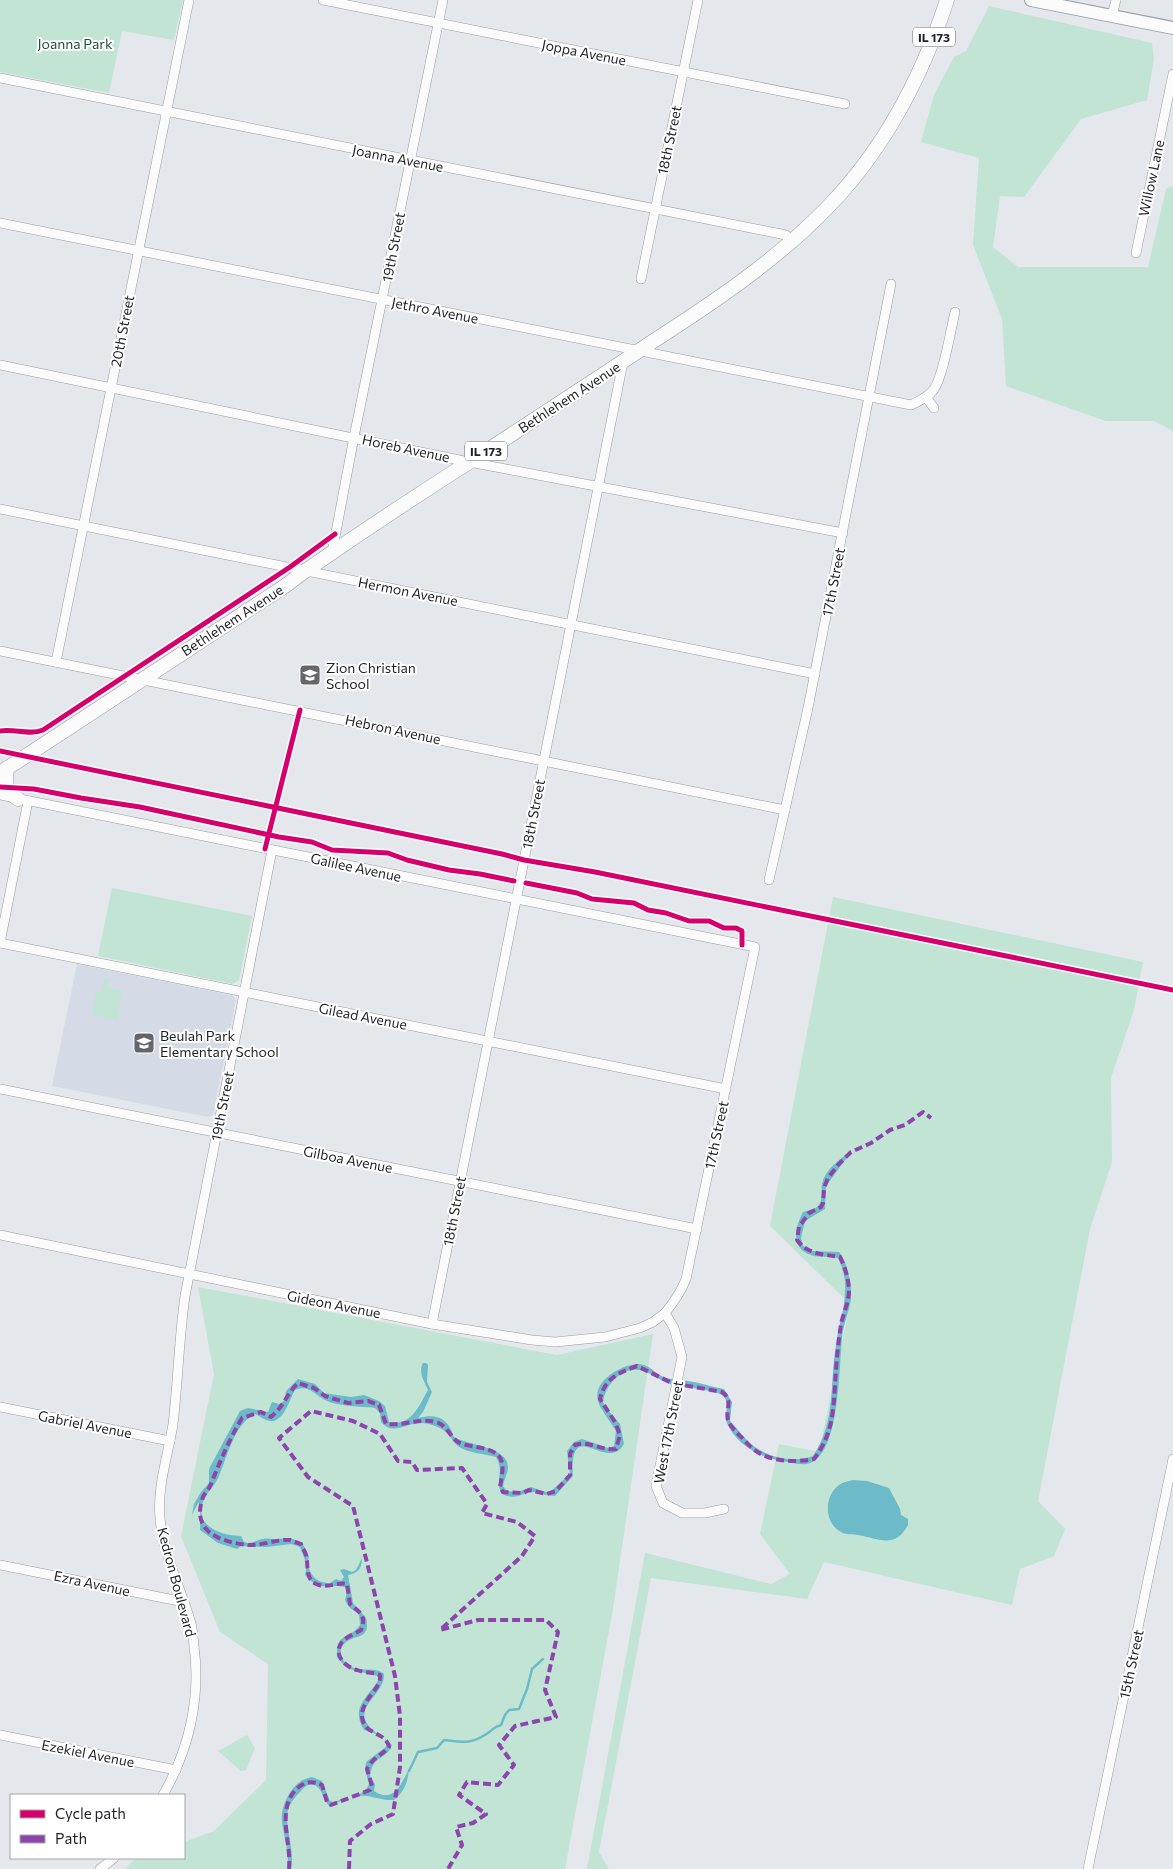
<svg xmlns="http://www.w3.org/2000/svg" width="1173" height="1869" font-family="Commissioner,sans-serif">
<rect width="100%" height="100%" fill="#e4e7ec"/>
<!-- built -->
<path fill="#d5dbe6" d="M77,964L232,995L236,1000L213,1115L207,1117L52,1086Z"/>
<!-- green -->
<g fill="#c1e4d5">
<path d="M0,0H183L174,40L122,31L109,93L0,72Z"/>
<path d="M989,6L1152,43L1154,59L1147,100L1081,119L1024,197L1000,196L993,247L1018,267H1148L1166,189L1173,186V431L1154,421H1106L1006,386L1002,319L973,245L979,158L921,142L934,95L954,57L966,51Z"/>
<path d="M112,888L252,916L239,980L233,984L98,956Z"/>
<path d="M833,897L1143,962L1134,1010L1111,1078L1112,1162L1090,1229L1038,1501L1065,1529L1054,1556L1020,1569L1012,1605L824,1562L807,1599L651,1578L599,1852L609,1869H587L645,1553L771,1584L790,1574L760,1534L779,1444L819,1452L850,1304L770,1226Z"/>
<path d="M104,978L109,979L108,988L122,990L117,1020L92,1015L96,992L101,993Z"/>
<path d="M198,1287L557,1355L653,1334L613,1609L565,1869H125L134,1860L141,1858H184V1842L214,1831L266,1780L268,1664L220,1632L181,1536L214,1374Z"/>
<path d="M247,1735L255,1748L246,1770L241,1771L218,1751Z"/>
</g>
<!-- water -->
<g fill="#6dbac8">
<path d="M851,1152L826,1186L825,1209L805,1221L801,1238L803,1246L812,1251L839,1252C847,1260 852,1286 851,1298C850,1309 845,1320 843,1331C838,1361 842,1457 807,1464C801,1465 793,1463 788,1462C764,1459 737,1447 727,1423C723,1414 732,1403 722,1395C715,1390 683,1387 674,1385C663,1383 654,1374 643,1371C623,1365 606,1384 603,1402L606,1408L620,1424L624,1444C607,1474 569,1414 573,1476L555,1496C547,1496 541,1493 534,1492C522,1492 517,1501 502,1494C494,1481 505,1471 496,1457C485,1454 469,1453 459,1447C453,1443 451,1436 446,1432C440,1427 429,1423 421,1423C406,1423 393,1436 381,1422L380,1413L375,1408C360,1406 341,1407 327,1401C315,1396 310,1384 295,1390C289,1400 283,1427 266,1420C262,1418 259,1416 255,1414C235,1423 227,1457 219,1476C215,1486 206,1493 203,1502C194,1527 223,1536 241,1536L244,1542C252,1545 255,1540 263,1539C267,1538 271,1539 275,1539C293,1538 303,1537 309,1557L308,1560H305L300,1547L291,1544L267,1547L241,1546L237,1549L218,1543L200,1530V1504L198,1503L192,1515L194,1504L201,1492L209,1483V1469L240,1411L248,1408L268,1412L272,1402L279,1404L284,1401L286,1391L298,1379L315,1384L324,1393L351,1397L364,1395L379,1401L385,1406L389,1422C411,1427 419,1406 428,1390C424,1381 418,1372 423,1363H426L428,1365L427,1382L432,1392L423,1412L418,1418C437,1413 448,1418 454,1437C467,1445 508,1447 508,1467C508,1473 504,1480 503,1486L507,1491L518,1492L531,1487L546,1492L551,1491L570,1474L567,1451L574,1442L582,1439L608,1448L614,1446L616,1431C612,1424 599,1407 598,1401C592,1381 622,1364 639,1364C648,1364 655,1373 663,1377C671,1380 680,1380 689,1381C701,1383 712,1387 724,1389L732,1402L730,1421C738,1429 746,1441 755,1447C771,1458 794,1463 813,1456C837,1420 829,1385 836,1345C838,1327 845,1309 845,1291C846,1280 843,1268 838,1258C830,1256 818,1258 811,1255C790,1248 795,1227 803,1212C809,1210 818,1209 820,1203C823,1197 821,1189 822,1183C826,1169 839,1159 851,1152Z"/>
<path d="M853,1480L867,1481L889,1488L900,1509L901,1515L908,1519V1525C895,1549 880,1539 858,1535C854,1534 847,1535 843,1533C824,1525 823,1497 839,1485C843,1482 849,1481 853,1480Z"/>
<path d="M362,1558C362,1570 357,1573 348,1575L353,1603L366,1618C372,1643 350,1632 342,1647C340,1650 341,1655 342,1658C352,1677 375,1664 384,1674C385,1698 343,1709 379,1735L364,1730C350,1706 368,1698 379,1679L377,1676C360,1670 349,1674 337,1657C336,1631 350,1640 360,1625L359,1613C352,1610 348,1607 345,1600L347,1592L345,1587C327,1583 320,1593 305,1575L307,1565C312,1576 316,1583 330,1583L336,1579L341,1581L344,1577L340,1570L344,1569L352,1572L356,1570Z"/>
<path d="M385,1739L392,1745C387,1760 373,1754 370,1776L375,1784L374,1791C394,1804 401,1784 409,1769C408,1782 404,1792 394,1800C381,1801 371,1794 358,1796L367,1788L369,1784L365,1770L366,1762L387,1746Z"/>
<path d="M312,1777L322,1781L330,1801L333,1802L348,1798L330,1806C322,1801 324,1789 314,1785C309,1783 304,1787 301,1791C296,1796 290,1803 288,1810C284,1827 295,1847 291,1869H287C290,1850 284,1840 282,1822C280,1808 289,1789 301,1781C304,1779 309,1778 312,1777Z"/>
</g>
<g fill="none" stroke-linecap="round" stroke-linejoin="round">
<!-- stream -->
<path stroke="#6dbac8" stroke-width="2.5" d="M409,1771L418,1752L437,1748L444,1740C463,1742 470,1745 488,1733C494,1729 493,1727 501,1725L505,1715L509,1710L519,1709L527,1689L532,1669L543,1659"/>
<!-- street casing -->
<g stroke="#999ca0" stroke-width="10">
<g id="street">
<path d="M323,0L845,104"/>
<path d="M1112,16L1116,0"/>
<path d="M0,78L786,235L794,241"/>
<path d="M0,223L911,405C919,401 929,397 934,389C943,377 951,329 955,312"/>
<path d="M1136,253L1173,74"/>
<path d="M641,279L698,0"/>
<path d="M0,365L469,462L843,533"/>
<path d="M926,397L934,408"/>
<path d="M0,509L815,674"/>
<path d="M332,553L354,437L443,0"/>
<path d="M0,651L785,810"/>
<path d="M56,662L189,0"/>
<path d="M0,795L755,947L686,1279C681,1292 674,1302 665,1313L674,1328L682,1357L656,1486L663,1503L682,1513H705L724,1509"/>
<path d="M769,880L808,708L891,284"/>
<path d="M0,943L726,1089"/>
<path d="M0,943L28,801"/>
<path d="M0,1089L697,1229"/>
<path d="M0,1235L432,1324L532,1340L555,1342L605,1337L640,1328L653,1322L665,1313"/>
<path d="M432,1324L623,362"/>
<path d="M0,1407L170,1441"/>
<path d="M0,1565L184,1602"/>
<path d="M0,1735L176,1770"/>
<path d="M163,1795C189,1750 201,1698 194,1646C193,1637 193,1628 190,1620C180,1586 163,1554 160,1518C157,1486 168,1456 173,1424C178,1382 179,1338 185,1296L272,850"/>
<path d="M100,1869L114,1858"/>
<path d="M1088,1869L1173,1459"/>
</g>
</g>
<!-- secondary casing -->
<g stroke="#999ca0" stroke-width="14">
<path id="secondary" d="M1031,0L1173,28"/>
</g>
<!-- primary casing -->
<g stroke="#999ca0" stroke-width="15">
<g id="primary">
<path d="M7,768C5,784 4,789 18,799"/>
<path d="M0,773C94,711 188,649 282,588C291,582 299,575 308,569C366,529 425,490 485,452C541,415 597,379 652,342C714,302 774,262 826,209C883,151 922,77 947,0"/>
</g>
</g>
<!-- street -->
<use href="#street" stroke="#fbfbfc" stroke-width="9"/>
<!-- secondary -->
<use href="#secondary" stroke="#fbfbfc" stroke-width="12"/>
<!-- primary -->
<use href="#primary" stroke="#fbfbfc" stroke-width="14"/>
<!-- quiet -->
<g stroke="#8e44ad" stroke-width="4" stroke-dasharray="8 4" stroke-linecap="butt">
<path d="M289,1869C292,1843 274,1806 300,1786C308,1781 313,1781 322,1785L327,1802L331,1805L370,1790L372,1786L367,1769C373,1757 381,1756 389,1747C386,1731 364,1736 362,1717C361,1699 382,1689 380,1675C373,1672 365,1673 357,1670C344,1667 331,1652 344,1640C348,1636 356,1633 361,1630C367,1615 360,1613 350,1604L347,1584C337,1582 329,1588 319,1585C304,1581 309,1566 306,1555C305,1551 302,1548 301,1544C297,1543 293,1541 290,1540C277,1539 262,1546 248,1545C222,1542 192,1533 202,1500C203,1494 209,1490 211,1484C221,1459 229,1440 242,1418L261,1412L271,1417C284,1406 286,1395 298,1383L314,1388L325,1396L348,1403L368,1401L379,1405L386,1424C403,1426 419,1418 436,1422C446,1424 450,1437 458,1442C463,1445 471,1446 477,1447C505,1452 505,1461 500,1487L503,1492L523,1493L529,1490L547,1494L556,1491L570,1475V1454L575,1445C589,1440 601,1451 616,1449L620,1435L615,1422L600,1399C605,1378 618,1373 637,1366L672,1383L722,1392C734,1400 725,1410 728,1420C730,1427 736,1431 740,1436C744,1439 747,1444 751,1447C766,1462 796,1463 814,1459C832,1435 833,1415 835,1386C836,1366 838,1344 841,1324C843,1314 849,1302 849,1291C849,1280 845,1267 840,1257C823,1254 808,1255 797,1240L799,1227L809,1213L821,1207L823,1203L824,1188L828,1178L838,1165L851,1152L871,1143L890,1130L905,1125L923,1112L931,1118"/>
<path d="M349,1869L350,1841L371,1824L393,1814L400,1767V1716L395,1676L353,1506L308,1477L279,1438L311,1411L353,1421L380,1434L398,1461L412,1462L417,1470L462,1468L487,1504L482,1513L517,1522L535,1536L522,1556L440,1630L478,1620H546L558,1632L545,1690L556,1717L515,1726L499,1745L514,1765L498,1785L467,1782L459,1795L486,1814L473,1823L456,1827L462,1845L448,1869"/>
</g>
<!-- cycleway casing -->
<g stroke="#fff" stroke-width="8">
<g id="cycleway">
<path d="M0,731C14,728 29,736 43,730L290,567L335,534"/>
<path d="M0,751L502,854L524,860L595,872L1173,990"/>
<path d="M0,787L34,789L81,798L140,807L279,837L312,842L332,850L388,853L407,860L449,870L480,874L514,881"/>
<path d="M265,849L300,710"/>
<path d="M526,883L577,893L592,899L634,903L648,910L666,913L689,921H709L724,928H736L742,931V945"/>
</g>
</g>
<!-- cycleway -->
<use href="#cycleway" stroke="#d6006c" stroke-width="5"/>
</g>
<!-- icons -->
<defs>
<g id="school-square" transform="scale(1.125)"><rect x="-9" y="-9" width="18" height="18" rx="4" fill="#64666b" stroke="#fff"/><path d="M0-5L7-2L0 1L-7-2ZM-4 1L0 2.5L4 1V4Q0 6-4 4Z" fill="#fff"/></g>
</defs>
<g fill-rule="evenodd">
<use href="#school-square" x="310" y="675"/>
<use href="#school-square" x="144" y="1043"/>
</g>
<g text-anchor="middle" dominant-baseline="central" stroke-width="4" stroke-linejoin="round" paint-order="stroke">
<!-- shield labels -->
<g fill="#fff" stroke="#626466" stroke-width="1">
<rect x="913" y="27.5" width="42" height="19" rx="4"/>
<rect x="465" y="441.5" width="42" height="19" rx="4"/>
</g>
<g font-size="12" font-weight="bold" fill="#1f2125">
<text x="934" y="37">IL 173</text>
<text x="486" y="451">IL 173</text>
</g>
<!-- park labels -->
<g font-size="14" fill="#214e39" stroke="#fff">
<text x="75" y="43">Joanna Park</text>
</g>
<!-- street labels -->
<g font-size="14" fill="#1f2125" stroke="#fff">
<text transform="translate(584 52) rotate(11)">Joppa Avenue</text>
<text transform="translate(669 140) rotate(-78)">18th Street</text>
<text transform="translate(398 158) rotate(11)">Joanna Avenue</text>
<text transform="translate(1151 178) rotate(-78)">Willow Lane</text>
<text transform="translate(393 247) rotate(-79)">19th Street</text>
<text transform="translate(435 310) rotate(11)">Jethro Avenue</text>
<text transform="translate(122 331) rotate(-79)">20th Street</text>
<text transform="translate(569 397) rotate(-33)">Bethlehem Avenue</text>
<text transform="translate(406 448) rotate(12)">Horeb Avenue</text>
<text transform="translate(833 582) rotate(-79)">17th Street</text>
<text transform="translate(408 591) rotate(11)">Hermon Avenue</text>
<text transform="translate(232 620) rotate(-33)">Bethlehem Avenue</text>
<text transform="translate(393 729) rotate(12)">Hebron Avenue</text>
<text transform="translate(533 814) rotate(-79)">18th Street</text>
<text transform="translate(356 867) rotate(12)">Galilee Avenue</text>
<text transform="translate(363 1016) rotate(11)">Gilead Avenue</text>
<text transform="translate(222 1106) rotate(-79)">19th Street</text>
<text transform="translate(716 1135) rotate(-78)">17th Street</text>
<text transform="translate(348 1159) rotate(11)">Gilboa Avenue</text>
<text transform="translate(454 1211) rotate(-79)">18th Street</text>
<text transform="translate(334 1304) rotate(11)">Gideon Avenue</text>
<text transform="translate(85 1424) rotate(11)">Gabriel Avenue</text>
<text transform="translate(668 1432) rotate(-79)">West 17th Street</text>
<text transform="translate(177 1582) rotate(75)">Kedron Boulevard</text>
<text transform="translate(92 1583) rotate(12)">Ezra Avenue</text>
<text transform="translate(1131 1664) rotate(-78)">15th Street</text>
<text transform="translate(88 1753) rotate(11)">Ezekiel Avenue</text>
</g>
<!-- poi labels -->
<g font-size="14" fill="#1f2125" stroke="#fff" text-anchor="start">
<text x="326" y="667">Zion Christian<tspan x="326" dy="16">School</tspan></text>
<text x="160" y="1035">Beulah Park<tspan x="160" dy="16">Elementary School</tspan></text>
</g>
</g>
<!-- legend -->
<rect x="10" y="1794" width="175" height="65" fill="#ffffff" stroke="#a5a6a8"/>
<rect x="20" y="1810" width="25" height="8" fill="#d6006c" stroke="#a5a6a8"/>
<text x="55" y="1819" font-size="15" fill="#1f2125">Cycle path</text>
<rect x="20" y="1835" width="25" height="8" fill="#8e44ad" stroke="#a5a6a8"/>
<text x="55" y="1844" font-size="15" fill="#1f2125">Path</text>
</svg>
